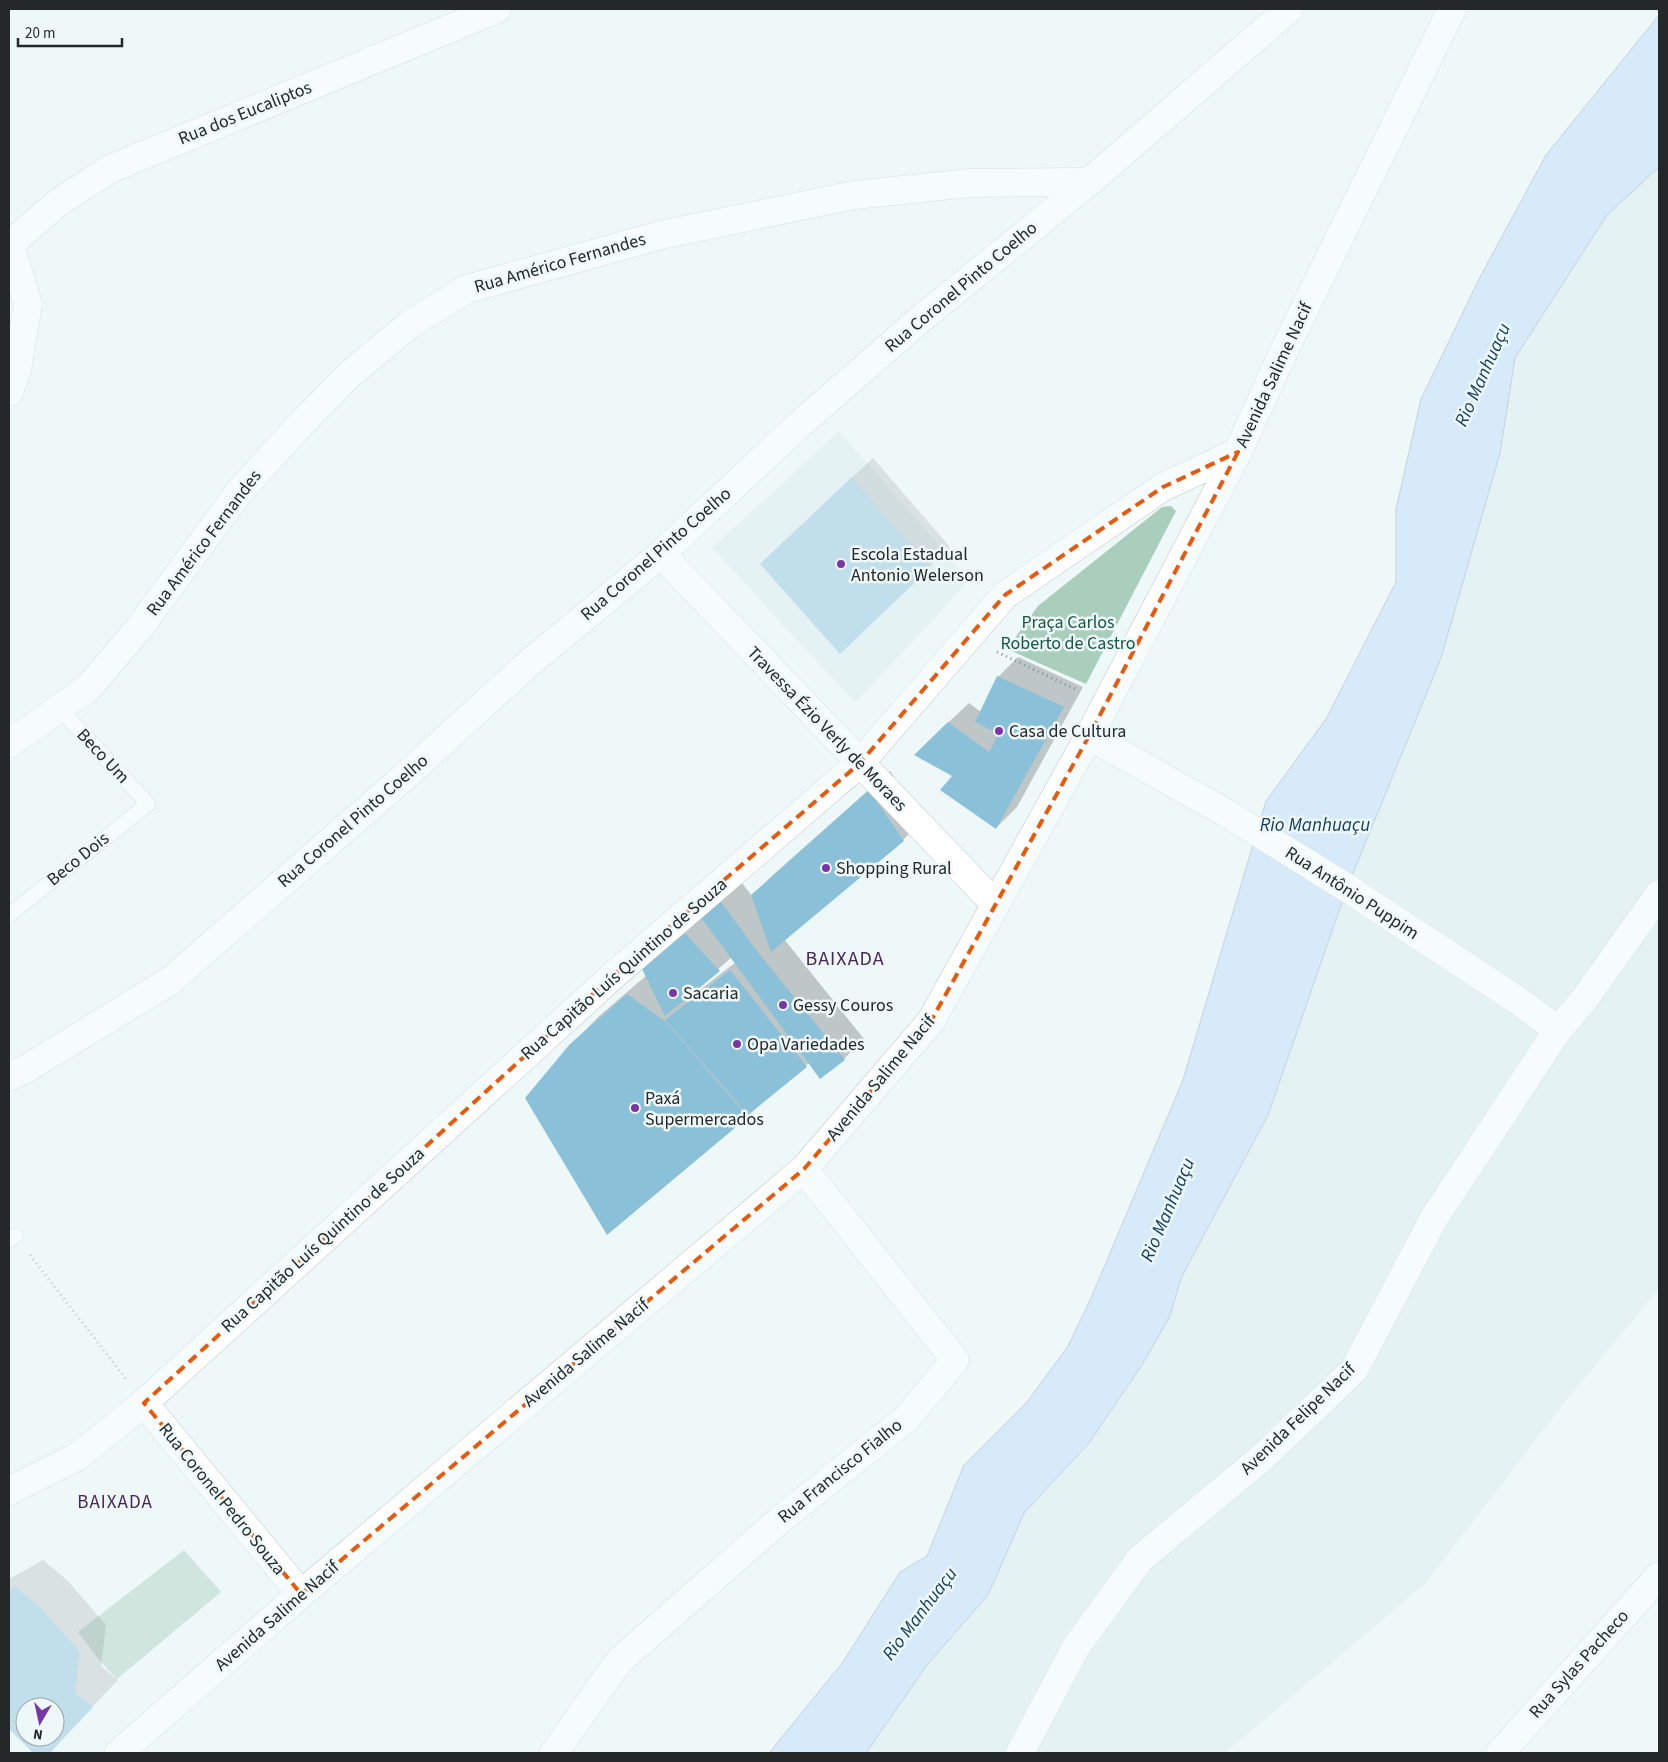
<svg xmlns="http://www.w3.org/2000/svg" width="1668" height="1762" font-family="'Source Sans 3',sans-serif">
<rect width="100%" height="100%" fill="#eff8f9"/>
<!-- built -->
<g fill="#d9ebed">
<path d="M1659,167V1289L1569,1397L1426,1583L1225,1753H866L927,1665L988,1595L1024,1513L1089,1443L1170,1316L1181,1278L1268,1115L1347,888L1441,658L1500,453L1515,358L1607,215Z"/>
<path d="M839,431L970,580L855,703L712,548Z"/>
</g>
<!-- green -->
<g fill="#a9cebc">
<path d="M1171,506L1176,511L1086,684L1007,649L1038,606L1162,507Z"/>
<path d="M184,1550L221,1592L117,1679L100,1661L78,1632Z"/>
</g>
<!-- water -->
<path fill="#bbdaf8" stroke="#8ea5ba" d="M1659,15V167L1607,215L1515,358L1500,453L1441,658L1347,888L1268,1115L1181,1278L1170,1316L1142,1365L1089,1443L1024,1513L988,1595L927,1665L866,1753H769L843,1662L900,1572L927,1556L964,1465L1027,1402L1068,1346L1091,1298L1183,1080L1266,801L1326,719L1396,582V509L1421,399L1479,279L1546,155Z"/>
<!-- shadow -->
<g fill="#0003" fill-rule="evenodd">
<path d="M873,458L950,547L840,653L782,544Z"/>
<path d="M1018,657L1083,687L1017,807L996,828L954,776L936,734L969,703L981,712L998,677Z"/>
<path d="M890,771L923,819L903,840L784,939L864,1039L844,1059L809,1063L763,1101L747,1117L571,1045L598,1017L647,975L642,967L739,879L752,896L773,875ZM732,957L736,962L692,996L690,994Z"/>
<path d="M43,1560L68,1581L106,1625L101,1666L118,1680L48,1753H34L9,1728V1579ZM25,1707H55V1737H25Z"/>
</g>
<!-- building -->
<g fill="#8ac1d8" fill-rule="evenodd">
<path d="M852,477L930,568L840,654L760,564Z"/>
<path d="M997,676L1064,707L996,829L940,790L952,776L914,755L948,722L989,752L999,734L975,722Z"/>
<path d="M869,790L904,841L771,952L751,895Z"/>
<path d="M718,898L757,951L845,1060L820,1079L697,912Z"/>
<path d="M681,929L720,971L665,1016L641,967Z"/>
<path d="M730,970L807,1067L748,1115L665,1020Z"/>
<path d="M627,994L666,1022L748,1117L607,1235L525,1098L570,1044Z"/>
<path d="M15,1586L41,1608L80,1652L75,1693L93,1707L50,1753H33L9,1729V1590ZM25,1707H55V1737H25Z"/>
</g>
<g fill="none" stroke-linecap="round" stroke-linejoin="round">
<!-- service casing -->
<g stroke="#bdc5c6" stroke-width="16">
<g id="service">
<path d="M9,915L148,804L59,708"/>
<path d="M9,1240L15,1236"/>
</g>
</g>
<!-- minor casing -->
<g stroke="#bdc5c6" stroke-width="29">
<g id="minor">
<path d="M9,242L28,304L17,370L9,392"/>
<path d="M9,245L59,202L110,169L497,9"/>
<path d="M661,554L995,904"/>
<path d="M9,744L88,688L140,627L239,492L300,425L350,374L410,324L467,289L661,235L854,195L970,183L1089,182"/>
<path d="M9,1077L29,1067L170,981L403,778L528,664L661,554L800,424L923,317L1089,182L1289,9"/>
<path d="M554,1753L619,1661L781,1519L907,1418L955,1360L804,1169"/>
<path d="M1500,1753L1659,1576"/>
</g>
</g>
<!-- tertiary casing -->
<g stroke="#bdc5c6" stroke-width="29">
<g id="tertiary">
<path d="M1089,736L1228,814L1347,888L1517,1000L1558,1030"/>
<path d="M144,1403L301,1594"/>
<path d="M9,1491L77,1457L144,1403L615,974L860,763L1005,595L1163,487L1238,452"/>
<path d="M119,1753L301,1594L804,1169L931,1021L1089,736L1238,452L1282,355L1452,9"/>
<path d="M1020,1753L1076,1647L1140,1559L1265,1455L1354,1370L1434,1218L1558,1030L1583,1001L1659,894"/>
</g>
</g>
<!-- path -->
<g stroke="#898f90" stroke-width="3" stroke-dasharray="1 4" stroke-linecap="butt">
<path d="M997,652L1077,690"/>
<path d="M30,1255L126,1379"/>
</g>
<!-- service -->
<use href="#service" stroke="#fff" stroke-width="15"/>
<!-- minor -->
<use href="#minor" stroke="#fff" stroke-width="28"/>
<!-- tertiary -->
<use href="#tertiary" stroke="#fff" stroke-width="28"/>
</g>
<!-- marked area -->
<path d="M0 0H1668V1762H0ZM1238,452L1089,736L931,1021L804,1169L301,1594L144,1403L615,974L860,763L1005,595L1163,487Z" fill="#eff8f9" fill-opacity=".55" fill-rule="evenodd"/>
<path fill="none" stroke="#e8590c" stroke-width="4" stroke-dasharray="10 6" stroke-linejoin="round" d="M1238,452L1089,736L931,1021L804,1169L301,1594L144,1403L615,974L860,763L1005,595L1163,487Z"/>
<!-- markers -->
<g fill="#7a35a8" stroke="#eff8f9" stroke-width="2">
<circle cx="841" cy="564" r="5"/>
<circle cx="999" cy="731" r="5"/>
<circle cx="826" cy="868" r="5"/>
<circle cx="673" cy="993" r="5"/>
<circle cx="783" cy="1005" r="5"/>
<circle cx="737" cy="1044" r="5"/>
<circle cx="635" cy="1108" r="5"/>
</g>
<g text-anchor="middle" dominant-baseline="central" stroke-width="5" stroke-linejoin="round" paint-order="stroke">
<!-- street labels -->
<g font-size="18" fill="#252829" stroke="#eff8f9">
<text transform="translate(245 113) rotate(-22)">Rua dos Eucaliptos</text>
<text transform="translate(560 263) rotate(-16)">Rua Américo Fernandes</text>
<text transform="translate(961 287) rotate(-40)">Rua Coronel Pinto Coelho</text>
<text transform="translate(1274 375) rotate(-65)">Avenida Salime Nacif</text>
<text transform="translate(204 543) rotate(-53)">Rua Américo Fernandes</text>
<text transform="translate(656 554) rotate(-41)">Rua Coronel Pinto Coelho</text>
<text transform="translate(827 729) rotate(46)">Travessa Ézio Verly de Moraes</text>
<text transform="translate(103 756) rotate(47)">Beco Um</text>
<text transform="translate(353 821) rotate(-41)">Rua Coronel Pinto Coelho</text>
<text transform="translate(78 859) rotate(-39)">Beco Dois</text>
<text transform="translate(1352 893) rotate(33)">Rua Antônio Puppim</text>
<text transform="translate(624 969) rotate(-41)">Rua Capitão Luís Quintino de Souza</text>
<text transform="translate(881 1078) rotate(-50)">Avenida Salime Nacif</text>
<text transform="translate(323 1240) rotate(-42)">Rua Capitão Luís Quintino de Souza</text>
<text transform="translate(586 1353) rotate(-40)">Avenida Salime Nacif</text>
<text transform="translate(1298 1419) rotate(-44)">Avenida Felipe Nacif</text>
<text transform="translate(840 1471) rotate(-39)">Rua Francisco Fialho</text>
<text transform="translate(222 1499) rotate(51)">Rua Coronel Pedro Souza</text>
<text transform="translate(277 1616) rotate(-41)">Avenida Salime Nacif</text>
<text transform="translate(1579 1664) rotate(-48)">Rua Sylas Pacheco</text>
</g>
<!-- poi labels -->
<g font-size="18" fill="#252829" stroke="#eff8f9" text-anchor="start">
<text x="851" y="554">Escola Estadual<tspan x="851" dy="21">Antonio Welerson</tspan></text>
<text x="1009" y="731">Casa de Cultura</text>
<text x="836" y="868">Shopping Rural</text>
<text x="683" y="993">Sacaria</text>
<text x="793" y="1005">Gessy Couros</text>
<text x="747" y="1044">Opa Variedades</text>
<text x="645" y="1098">Paxá<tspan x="645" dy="21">Supermercados</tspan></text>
</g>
<!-- park labels -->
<g font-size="18" fill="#15573f" stroke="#eff8f9">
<text x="1068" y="622">Praça Carlos<tspan x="1068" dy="21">Roberto de Castro</tspan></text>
</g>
<!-- water labels -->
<g font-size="19" font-style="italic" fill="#103c5f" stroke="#eff8f9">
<text transform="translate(1483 375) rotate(-66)">Rio Manhuaçu</text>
<text x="1315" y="825">Rio Manhuaçu</text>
<text transform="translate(1168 1210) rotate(-67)">Rio Manhuaçu</text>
<text transform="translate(920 1614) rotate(-53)">Rio Manhuaçu</text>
</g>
<!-- neighbourhood labels -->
<g font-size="19" letter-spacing="1" fill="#46265e" stroke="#eff8f9">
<text x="115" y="1502">BAIXADA</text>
</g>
<!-- quarter labels -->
<g font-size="20" letter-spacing="1" fill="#46265e" stroke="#eff8f9">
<text x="845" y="959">BAIXADA</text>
</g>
</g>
<!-- border -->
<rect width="1668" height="1762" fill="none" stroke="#252829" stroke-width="20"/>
<!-- north arrow -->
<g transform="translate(40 1722) rotate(189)"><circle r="24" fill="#eff8f9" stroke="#9ea5a6"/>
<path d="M0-4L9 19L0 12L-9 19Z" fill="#7a35a8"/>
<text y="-8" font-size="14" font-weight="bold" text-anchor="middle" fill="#252829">N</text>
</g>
<!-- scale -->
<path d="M18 38v8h104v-8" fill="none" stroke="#252829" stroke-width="2.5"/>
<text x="25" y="38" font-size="15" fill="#252829" stroke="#eff8f9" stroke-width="4" paint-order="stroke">20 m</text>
</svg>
